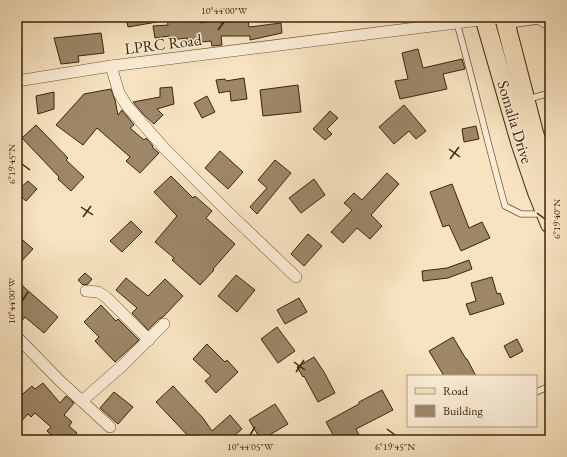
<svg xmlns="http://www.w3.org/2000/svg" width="567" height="457" font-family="'EB Garamond',serif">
<rect width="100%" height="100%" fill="#f7e3c0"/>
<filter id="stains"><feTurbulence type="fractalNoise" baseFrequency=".005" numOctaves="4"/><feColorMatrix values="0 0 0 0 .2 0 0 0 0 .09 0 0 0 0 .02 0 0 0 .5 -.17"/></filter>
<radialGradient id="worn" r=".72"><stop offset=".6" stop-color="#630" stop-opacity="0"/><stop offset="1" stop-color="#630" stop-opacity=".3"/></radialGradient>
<!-- building -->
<g fill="#9d8768" stroke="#3c2409">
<path d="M126,17H156L157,22L128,27Z"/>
<path d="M167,17H201V23L219,20L220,23L248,18L249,27L281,23L282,33L250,40V36H221L222,45L212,46L211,41L194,43L193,39L187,40V38L170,40V36L155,38L153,26L168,25Z"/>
<path d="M101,33L104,53L78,56L79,62L61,64L54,38Z"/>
<path d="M418,49L423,68L462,59L465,69L443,74L447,89L400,99L395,81L408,79L402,53Z"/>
<path d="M244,78L247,99L231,101L230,91L219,93L216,80L225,79L226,81Z"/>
<path d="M298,85L301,112L263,116L260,90Z"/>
<path d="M172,87L174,104L157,109L163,115L154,124L144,115L133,102L160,97V88Z"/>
<path d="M111,89L115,100L118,115L122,110L134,125L130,128L144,140L146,138L153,146L152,147L159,153L140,173L126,161L130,157L97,128L83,145L56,125L84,94Z"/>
<path d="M54,92V109L38,114L36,96Z"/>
<path d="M207,96L215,112L202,118L194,103Z"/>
<path d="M404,105L426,131L416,139L409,131L394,144L379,127Z"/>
<path d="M330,111L338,118L327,129L332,134L325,140L313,129Z"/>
<path d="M36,125L68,158L66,160L84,177L71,191L58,179L59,177L22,138Z"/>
<path d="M476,126L479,139L464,142L462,129Z"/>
<path d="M220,151L243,172L228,189L205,168Z"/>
<path d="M275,160L291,173L257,214L250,207L267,188L258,180Z"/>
<path d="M387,173L399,184L371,215L382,226L370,239L357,228L343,243L331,232L352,210L344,203L354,193L362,200Z"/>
<path d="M171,176L193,198L195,196L212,211L206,218L235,244L213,269L214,270L200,285L172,260L174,258L155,242L177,216L154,192Z"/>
<path d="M314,179L325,195L301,213L289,198Z"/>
<path d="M28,181L37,189L26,201L17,193V191Z"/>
<path d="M452,184L469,228L482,222L490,238L461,251L449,225L443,227L430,192Z"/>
<path d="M131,221L142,232L122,252L110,241Z"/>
<path d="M308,234L322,246L304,266L291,254Z"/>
<path d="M17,235L33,249L17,266Z"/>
<path d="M469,260L472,269L448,278L423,281L422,271L447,268Z"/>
<path d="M85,273L92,279L88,284L83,285L78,280Z"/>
<path d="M236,275L255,290L237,312L218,296Z"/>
<path d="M492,277L497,294L500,293L504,304L470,315L466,304L476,301L471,283Z"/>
<path d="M126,278L148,296L165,279L183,296L163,317L159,319L148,330L132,313L137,308L116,290Z"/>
<path d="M17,281L58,317L44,333L25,317L17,326Z"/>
<path d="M299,298L307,312L285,324L277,310Z"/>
<path d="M101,305L116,321L118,319L139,340L115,362L95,341L99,337L84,322Z"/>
<path d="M277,327L295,351L278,363L261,339Z"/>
<path d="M453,337L466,359H467L476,376H444L429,351Z"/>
<path d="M517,339L523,351L510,358L504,346Z"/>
<path d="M207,344L225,362L227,360L238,372L216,393L205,381L211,376L193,359Z"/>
<path d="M314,357L324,372L335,393L318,402L304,376L303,377L297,367Z"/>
<path d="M43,383L60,403L66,396L74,403L64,415L72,422L69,426L77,433L71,440H57L47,431L51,427L35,413L31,417L28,414L17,426V399L32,386L35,389Z"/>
<path d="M173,386L203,418L212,431L230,415L242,429L229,440H192L156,402Z"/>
<path d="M382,390L393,410L356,429L360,437L355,440H336L326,422L359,404V402Z"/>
<path d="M114,392L133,407L118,424L100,408Z"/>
<path d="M275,404L288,424L261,440L249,420Z"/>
</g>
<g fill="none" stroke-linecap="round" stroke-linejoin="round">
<!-- service casing -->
<g stroke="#6b5437" stroke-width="7">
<g id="service">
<path d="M457,23C474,84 488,145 505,206L521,214H543"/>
<path d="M509,25L538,21L550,28"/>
<path d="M528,99L550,93"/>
<path d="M536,392L550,386"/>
</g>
</g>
<!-- minor casing -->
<g stroke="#6b5437" stroke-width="12">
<g id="minor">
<path d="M111,66L119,93L127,106L164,148L230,214L296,277"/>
<path d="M17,81L111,66L504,17"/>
<path d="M86,291L98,292L106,297L149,340"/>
<path d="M17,337L60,381L110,427"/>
<path d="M82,401L123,365L164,324"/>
</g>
</g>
<!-- primary casing -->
<g stroke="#3c2409" stroke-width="20">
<g id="primary">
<path d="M484,17L520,142L537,192L550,224"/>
<path d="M504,17L534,133L550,182"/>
</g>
</g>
<!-- service -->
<use href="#service" stroke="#faedd6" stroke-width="5.5"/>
<!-- minor -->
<use href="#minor" stroke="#faedd6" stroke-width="11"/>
<!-- primary -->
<use href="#primary" stroke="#f7e3c0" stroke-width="18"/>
</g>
<!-- ticks -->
<path fill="none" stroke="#3c2409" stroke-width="1.5" d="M218,30L224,22M449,149L460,157M450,159L459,147M22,164L30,170M81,207L93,215M537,213L545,219M83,217L91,206M22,301L28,292M294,362L305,370M296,372L304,360M387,429L395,435M250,435L255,427"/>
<g text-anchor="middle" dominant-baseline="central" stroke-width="3" stroke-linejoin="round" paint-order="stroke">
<!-- street labels -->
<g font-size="16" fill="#3c2409" stroke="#faedd6">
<text transform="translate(163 44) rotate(-7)">LPRC Road</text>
<text transform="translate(515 122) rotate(73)">Somalia Drive</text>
</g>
</g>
<!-- margin -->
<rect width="567" height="457" fill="none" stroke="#f7e3c0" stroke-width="44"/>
<!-- legend -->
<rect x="407" y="375" width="130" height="52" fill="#faedd6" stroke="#ae9d84"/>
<rect x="415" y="388" width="20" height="6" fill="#f7e3c0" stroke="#ae9d84"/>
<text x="443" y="395" font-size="12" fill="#3c2409">Road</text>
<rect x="415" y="405" width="20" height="12" fill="#9d8768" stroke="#ae9d84"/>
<text x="443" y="415" font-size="12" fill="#3c2409">Building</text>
<rect x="22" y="22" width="523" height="413" fill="none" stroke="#3c2409" stroke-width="1.5"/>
<g font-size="10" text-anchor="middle" fill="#3c2409">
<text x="224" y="14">10°44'00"W</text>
<text transform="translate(11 164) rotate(-90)" y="4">6°19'45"N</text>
<text transform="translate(556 219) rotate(-90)" y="4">6°19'40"N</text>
<text transform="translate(11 301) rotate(-90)" y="4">10°44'00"W</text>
<text x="250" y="450">10°44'05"W</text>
<text x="395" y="450">6°19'45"N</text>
</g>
<rect width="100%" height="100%" filter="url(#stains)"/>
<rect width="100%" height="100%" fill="url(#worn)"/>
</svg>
